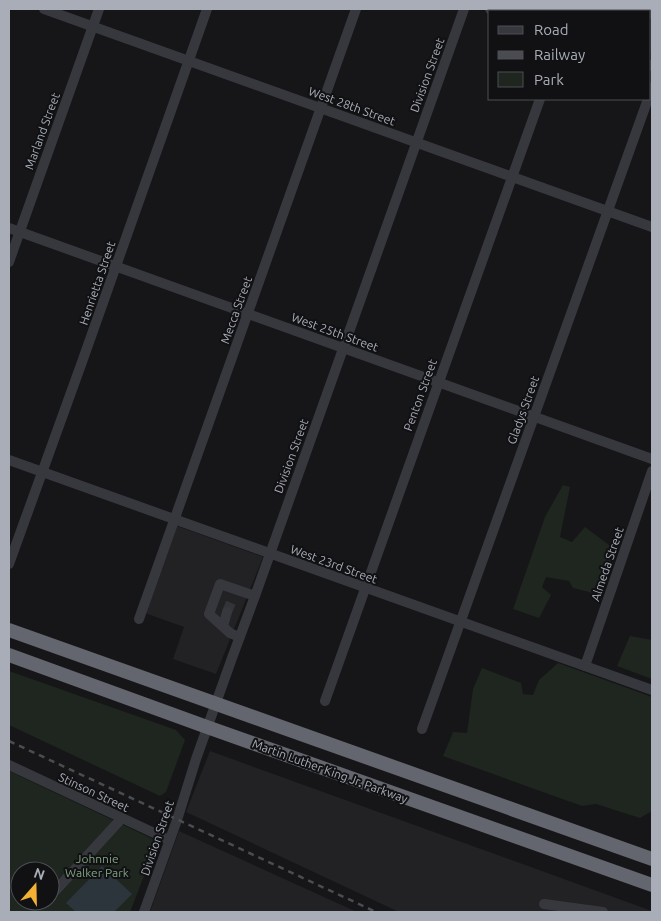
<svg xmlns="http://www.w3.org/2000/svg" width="661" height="921" font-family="Ubuntu,sans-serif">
<rect width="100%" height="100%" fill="#161618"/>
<!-- built -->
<g fill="#222225">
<path d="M526,9H652V51L650,50V11H533Z"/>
<path d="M177,526L263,557L216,674L173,659L184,627L145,613Z"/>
<path d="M210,751L652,911V912H399L186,812Z"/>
<path d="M179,831L357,912H150Z"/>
</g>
<!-- green -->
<g fill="#1e261f" fill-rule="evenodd">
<path d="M563,485L570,487L560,537L572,542L585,527L617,551L601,595L573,588L569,581L546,577L542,587L551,595L539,618L513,609L545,517Z"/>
<path d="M630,636L652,640V679L617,666Z"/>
<path d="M558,663L652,697V811L640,818L596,804L582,806L443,756L453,732L467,733L473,689L482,668L521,683L523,694L533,695L539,680Z"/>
<path d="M9,671L176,730L185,740L166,792L160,796L9,725Z"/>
<path d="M9,771L155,840L156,845L130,912H9ZM20,871H50V901H20Z"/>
</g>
<!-- water -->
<path fill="#2c353c" d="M102,866L132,894L114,912H76L66,903Z"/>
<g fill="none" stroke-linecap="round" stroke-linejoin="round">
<!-- minor-tunnel -->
<path stroke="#333438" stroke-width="10" stroke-dasharray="10 5" stroke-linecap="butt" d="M227,612L232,600"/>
<!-- minor -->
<g stroke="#37383d" stroke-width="10">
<path d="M44,9L652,227"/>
<path d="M490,9L497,11"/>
<path d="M650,14L652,9"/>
<path d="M650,65L652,66"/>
<path d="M650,94L652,87"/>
<path d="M9,228L652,459"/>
<path d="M9,262L99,9"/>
<path d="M9,460L652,690"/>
<path d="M9,564L82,362L207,9"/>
<path d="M139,619L356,9"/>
<path d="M223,626L227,612"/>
<path d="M239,637L230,633L209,614L220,584L255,596"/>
<path d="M585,666L652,471"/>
<path d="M325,701L540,99"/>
<path d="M422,729L648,99"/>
<path d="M9,765L169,840"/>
<path d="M50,892L56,890L122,818"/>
<path d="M37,901L42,902L45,901"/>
<path d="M544,904L603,912"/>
<path d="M144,912L177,820L196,759L232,658L255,596L464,9"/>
</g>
<!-- highway -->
<g stroke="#63666e" stroke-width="14">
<path d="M9,630L652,859"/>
<path d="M9,655L207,727L652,885"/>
</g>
<!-- rail -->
<path stroke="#4a4c52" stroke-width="2.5" stroke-dasharray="6 5" stroke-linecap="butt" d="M9,741L376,912"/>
</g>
<g text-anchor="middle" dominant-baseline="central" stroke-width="4" stroke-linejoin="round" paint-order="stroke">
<!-- street labels -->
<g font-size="12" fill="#a8adb8" stroke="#111113">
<text transform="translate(427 75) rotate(-70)">Division Street</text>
<text transform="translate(352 106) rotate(20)">West 28th Street</text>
<text transform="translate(42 131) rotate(-70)">Marland Street</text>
<text transform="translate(97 283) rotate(-71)">Henrietta Street</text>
<text transform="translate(236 310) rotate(-70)">Mecca Street</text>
<text transform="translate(335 332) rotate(20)">West 25th Street</text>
<text transform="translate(420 395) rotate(-70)">Penton Street</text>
<text transform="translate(523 410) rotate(-70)">Gladys Street</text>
<text transform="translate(291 456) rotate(-70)">Division Street</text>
<text transform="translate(334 564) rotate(20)">West 23rd Street</text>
<text transform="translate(607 564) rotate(-71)">Almeda Street</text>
<text transform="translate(330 771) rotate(20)">Martin Luther King Jr. Parkway</text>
<text transform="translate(94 792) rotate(25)">Stinson Street</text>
<text transform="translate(157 838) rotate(-71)">Division Street</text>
</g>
<!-- park labels -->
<g font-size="12" fill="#7fa381" stroke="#111113">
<text x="97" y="858">Johnnie<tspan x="97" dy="14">Walker Park</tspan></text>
</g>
</g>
<!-- border -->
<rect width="661" height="921" fill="none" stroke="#a8adb8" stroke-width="20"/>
<!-- legend -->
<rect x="488" y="10" width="162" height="90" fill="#111113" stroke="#4d4f55"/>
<rect x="498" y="26" width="25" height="8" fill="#37383d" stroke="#4d4f55"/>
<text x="534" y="35" font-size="15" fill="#a8adb8">Road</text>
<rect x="498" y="51" width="25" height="8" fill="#4a4c52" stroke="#4d4f55"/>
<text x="534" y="60" font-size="15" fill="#a8adb8">Railway</text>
<rect x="498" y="72" width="25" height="15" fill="#1e261f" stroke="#4d4f55"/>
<text x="534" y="85" font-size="15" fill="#a8adb8">Park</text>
<!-- north arrow -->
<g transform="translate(35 886) rotate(20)"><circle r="24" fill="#111113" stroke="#4d4f55"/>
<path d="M0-4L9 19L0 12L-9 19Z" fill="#f2b134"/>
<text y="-8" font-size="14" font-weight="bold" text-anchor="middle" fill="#a8adb8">N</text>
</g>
</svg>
